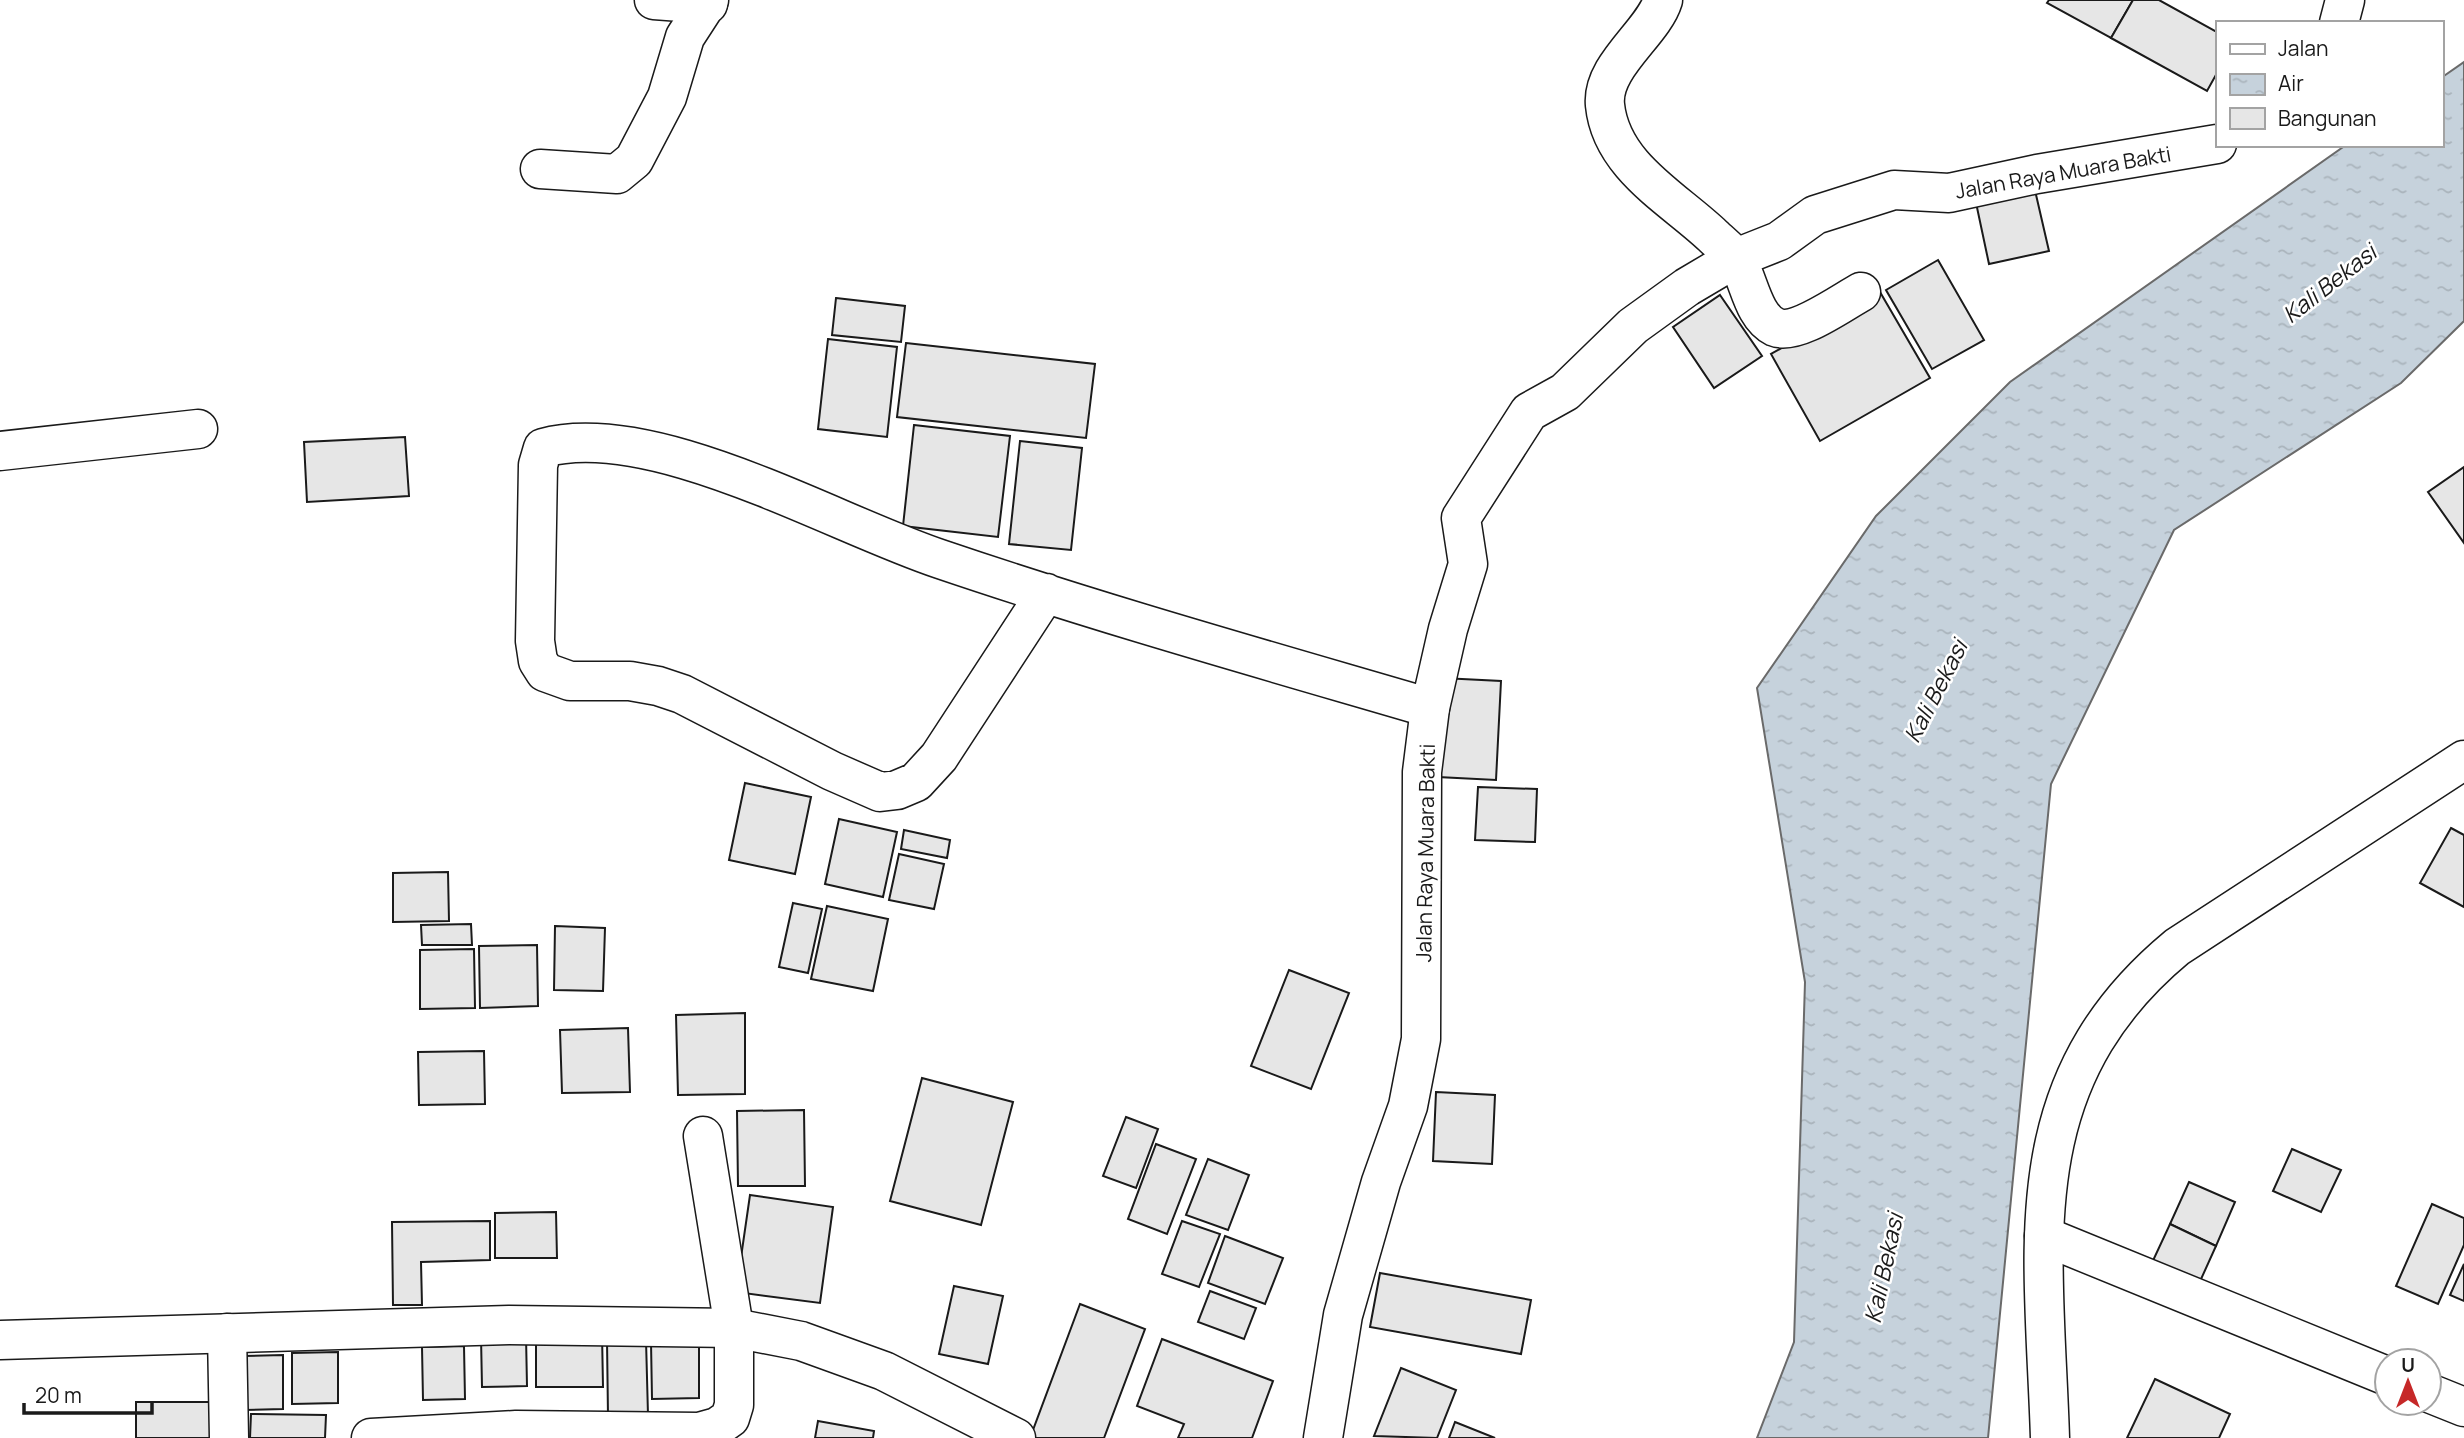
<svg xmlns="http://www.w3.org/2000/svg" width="2464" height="1438" font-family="Manrope,sans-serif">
<defs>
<pattern id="water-ripples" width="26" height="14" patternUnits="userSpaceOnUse" patternTransform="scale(1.75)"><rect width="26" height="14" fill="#c6d2dc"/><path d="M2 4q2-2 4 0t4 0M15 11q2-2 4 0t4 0" fill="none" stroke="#aab4bc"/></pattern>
</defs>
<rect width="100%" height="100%" fill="#fff"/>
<!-- water -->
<path fill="url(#water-ripples)" stroke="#6a6a6a" stroke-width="2" d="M2464,62V321L2401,383L2174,530L2051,784L1988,1438H1757L1794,1342L1805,982L1757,688L1876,516L2010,382L2346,145H2441V78Z"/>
<!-- building -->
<g fill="#e6e6e6" stroke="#1a1a1a" stroke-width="2">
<path d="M2049,0H2133L2111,38L2047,3Z"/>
<path d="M2133,0H2159L2217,32V73L2207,91L2111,38Z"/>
<path d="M2034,186L2049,251L1989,264L1975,198Z"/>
<path d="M1938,260L1984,340L1932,369L1886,290Z"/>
<path d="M1880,292L1930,378L1820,441L1771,354Z"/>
<path d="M1720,295L1762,356L1714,388L1673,327Z"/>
<path d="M836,298L905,306L901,342L832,335Z"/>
<path d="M828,339L897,347L887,437L818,429Z"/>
<path d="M906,343L1095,364L1086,438L897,417Z"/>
<path d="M914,425L1010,436L998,537L903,526Z"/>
<path d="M405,437L409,496L307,502L304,442Z"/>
<path d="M1020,441L1082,448L1071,550L1009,544Z"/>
<path d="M2464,467V543L2428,492Z"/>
<path d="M1442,678L1501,681L1496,780L1438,777Z"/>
<path d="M745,783L811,797L795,874L729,860Z"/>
<path d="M1478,787L1537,789L1535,842L1475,840Z"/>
<path d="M839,819L897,832L883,897L825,884Z"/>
<path d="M2451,828L2464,835V907L2420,883Z"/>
<path d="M904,830L950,840L947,858L901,849Z"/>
<path d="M899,854L944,864L934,909L889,900Z"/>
<path d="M448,872L449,921L393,922V873Z"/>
<path d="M793,903L822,909L808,973L779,967Z"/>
<path d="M827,906L888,919L873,991L811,979Z"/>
<path d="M471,924L472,945H422L421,925Z"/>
<path d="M555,926L605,928L603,991L554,990Z"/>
<path d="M537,945L538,1006L480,1008L479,946Z"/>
<path d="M474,949L475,1008L420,1009V950Z"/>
<path d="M1289,970L1349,993L1311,1089L1251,1066Z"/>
<path d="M745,1013V1094L678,1095L676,1015Z"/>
<path d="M628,1028L630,1092L562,1093L560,1030Z"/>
<path d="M484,1051L485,1104L419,1105L418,1052Z"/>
<path d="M922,1078L1013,1102L981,1225L890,1201Z"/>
<path d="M1436,1092L1495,1095L1492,1164L1433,1161Z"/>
<path d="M804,1110L805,1186H738L737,1111Z"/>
<path d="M1126,1117L1158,1129L1136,1188L1103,1176Z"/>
<path d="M1156,1144L1196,1159L1167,1234L1128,1219Z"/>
<path d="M2292,1149L2341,1170L2321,1212L2273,1191Z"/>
<path d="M1208,1159L1249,1175L1228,1230L1186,1215Z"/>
<path d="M2189,1182L2235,1202L2216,1246L2170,1224Z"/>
<path d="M750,1195L833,1207L820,1303L736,1292Z"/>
<path d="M2432,1204L2464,1218V1245L2438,1304L2396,1286Z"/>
<path d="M556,1212L557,1258H495V1213Z"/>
<path d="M490,1221V1260L421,1262L422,1305H393L392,1222Z"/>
<path d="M1182,1221L1220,1234L1199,1287L1162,1274Z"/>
<path d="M2170,1224L2216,1246L2197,1288L2150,1267Z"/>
<path d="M1225,1236L1283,1258L1265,1304L1208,1283Z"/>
<path d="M2464,1264V1301L2450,1295Z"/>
<path d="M1380,1273L1531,1300L1521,1354L1370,1327Z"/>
<path d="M954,1286L1003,1296L988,1364L939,1354Z"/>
<path d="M1210,1291L1256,1308L1244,1339L1198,1322Z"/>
<path d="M1080,1304L1145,1329L1104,1438H1030Z"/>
<path d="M602,1333L603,1387H536V1335Z"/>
<path d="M526,1336L527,1386L482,1387L481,1337Z"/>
<path d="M1162,1339L1273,1381L1252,1438H1178L1184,1424L1137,1406Z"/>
<path d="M607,1340H646L648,1415L608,1416Z"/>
<path d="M699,1341V1398L652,1399L651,1342Z"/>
<path d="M464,1346L465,1399L423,1400L422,1347Z"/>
<path d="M338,1352V1403L292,1404V1353Z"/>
<path d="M283,1355V1409L244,1410L243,1356Z"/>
<path d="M1401,1368L1456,1390L1437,1438L1374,1436Z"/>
<path d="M2155,1379L2230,1414L2219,1438H2127Z"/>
<rect x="136" y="1402" width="77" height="36"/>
<path d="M251,1414L326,1415L325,1438H250Z"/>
<path d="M818,1421L874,1431L873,1438H815Z"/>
<path d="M1455,1422L1495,1438H1449Z"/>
</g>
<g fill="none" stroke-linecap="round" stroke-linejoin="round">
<!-- minor casing -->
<g stroke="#1a1a1a" stroke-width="41">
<g id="minor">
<path d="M654,0L708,4"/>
<path d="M1663,0C1653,33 1601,66 1605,105C1611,166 1673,198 1713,236C1720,243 1730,250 1736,259C1749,278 1752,316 1775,327C1796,336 1841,303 1861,292"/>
<path d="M540,169L617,174L634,160L667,97L685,37L709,0"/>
<path d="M0,451L198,429"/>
<path d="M1046,593L939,757L916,782L897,790L880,792L832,771L682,694L658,686L630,681H570L545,672L538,661L535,641L538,465L543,448C653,418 834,524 940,559C1102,614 1266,660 1430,708"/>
<path d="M2044,1236L2387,1376"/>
<path d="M227,1333L229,1438"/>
<path d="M0,1340L509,1325L734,1328L801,1341L884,1371L1016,1438"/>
<path d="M2429,1393L2464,1407"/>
<path d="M371,1438L516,1430L699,1432L717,1427L730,1418L734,1405V1328L703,1136"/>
<path d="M2050,1438C2044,1246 2012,1084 2177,947L2464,760"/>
</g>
</g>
<!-- major casing -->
<g stroke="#1a1a1a" stroke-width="41">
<g id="major">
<path d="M2339,23L2345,0"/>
<path d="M1323,1438L1343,1315L1381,1182L1408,1106L1421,1039L1422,772L1430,708L1448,629L1468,564L1461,518L1529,412L1565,392L1633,326L1687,287L1736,258L1779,241L1815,215L1894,190L1949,193L2037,174L2217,144"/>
</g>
</g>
<!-- minor -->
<use href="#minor" stroke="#fff" stroke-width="38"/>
<!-- major -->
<use href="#major" stroke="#fff" stroke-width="38"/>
</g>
<g text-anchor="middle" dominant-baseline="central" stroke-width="5" stroke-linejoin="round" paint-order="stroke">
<!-- street labels -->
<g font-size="21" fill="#1a1a1a" stroke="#fff">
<text transform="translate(2063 172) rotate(-10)">Jalan Raya Muara Bakti</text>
<text transform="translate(1425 853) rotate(-89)">Jalan Raya Muara Bakti</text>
</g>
<!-- water labels -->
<g font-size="23" font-style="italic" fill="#1a1a1a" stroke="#fff">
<text transform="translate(2329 283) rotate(-38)">Kali Bekasi</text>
<text transform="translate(1935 691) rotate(-63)">Kali Bekasi</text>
<text transform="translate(1883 1268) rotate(-78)">Kali Bekasi</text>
</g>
</g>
<!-- legend -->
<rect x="2216" y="21" width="228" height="126" fill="#ffffff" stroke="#a3a3a3" stroke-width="2"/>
<rect x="2230" y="44" width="35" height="10" fill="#ffffff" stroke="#a3a3a3" stroke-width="2"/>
<text x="2278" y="56" font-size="21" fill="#1a1a1a">Jalan</text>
<rect x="2230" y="74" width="35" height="21" fill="url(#water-ripples)" stroke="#a3a3a3" stroke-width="2"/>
<text x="2278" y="91" font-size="21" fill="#1a1a1a">Air</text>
<rect x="2230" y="108" width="35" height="21" fill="#e6e6e6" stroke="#a3a3a3" stroke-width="2"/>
<text x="2278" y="126" font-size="21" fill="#1a1a1a">Bangunan</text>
<!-- north arrow -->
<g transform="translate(2408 1382)"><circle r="33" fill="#ffffff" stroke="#a3a3a3" stroke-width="2"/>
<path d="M0-5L12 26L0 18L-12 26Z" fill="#c62828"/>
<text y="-10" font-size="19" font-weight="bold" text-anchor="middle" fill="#1a1a1a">U</text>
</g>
<!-- scale -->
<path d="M24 1403v10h128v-10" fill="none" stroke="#1a1a1a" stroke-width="3.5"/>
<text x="35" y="1403" font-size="21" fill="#1a1a1a" stroke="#ffffff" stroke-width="5" paint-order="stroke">20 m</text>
</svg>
